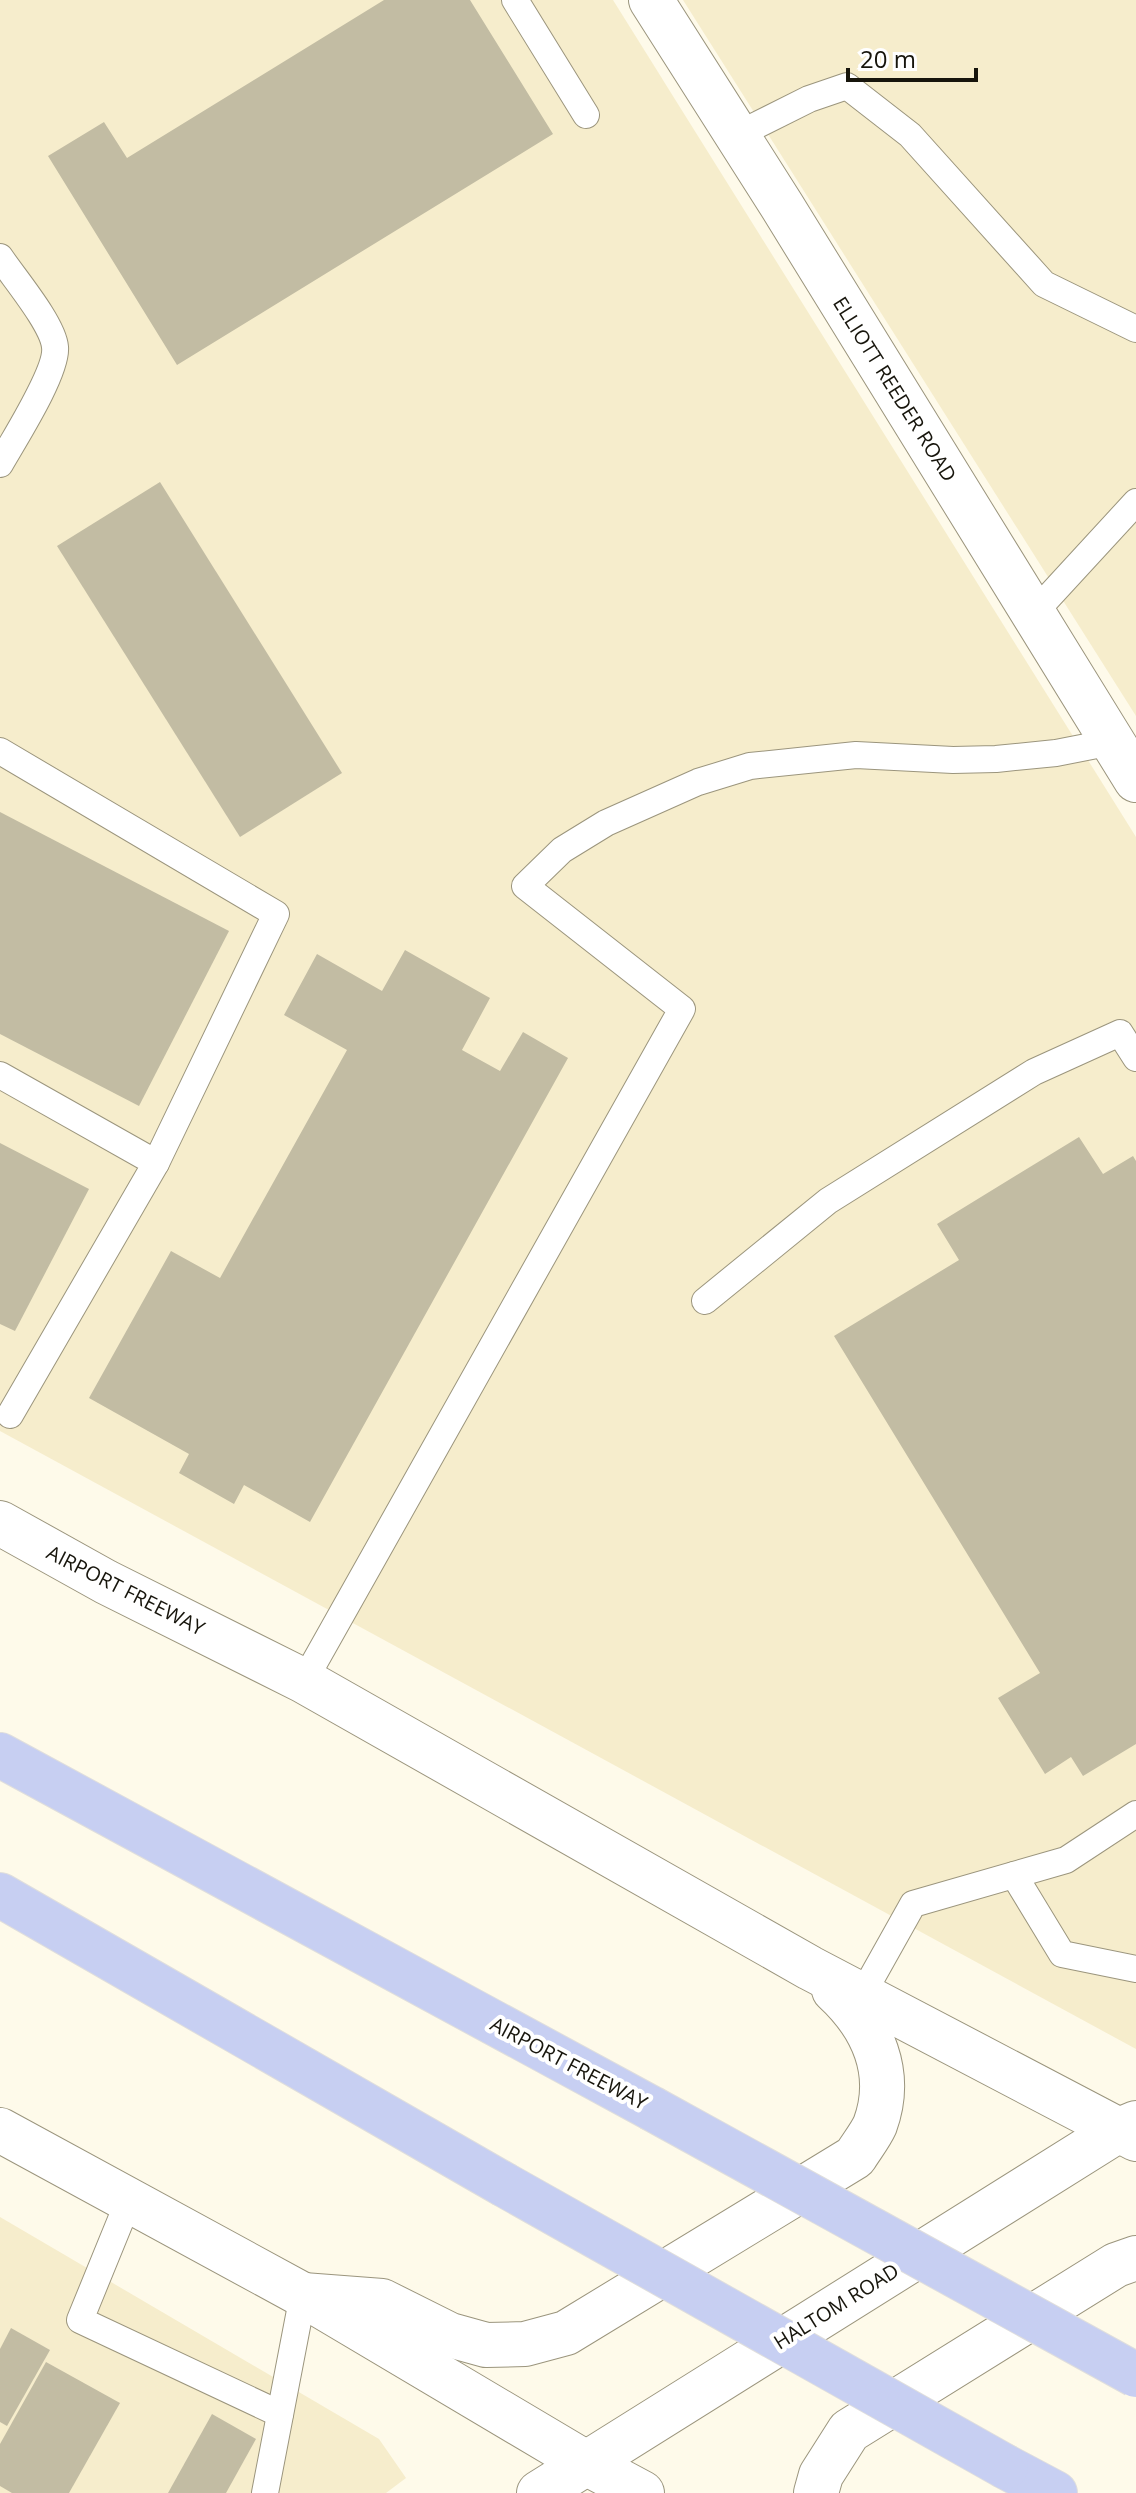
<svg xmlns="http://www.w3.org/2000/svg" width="1136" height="2493" font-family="'Open Sans',sans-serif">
<rect width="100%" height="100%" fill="#fefaea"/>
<!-- built -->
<g fill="#f6edcc">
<path d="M0,0H613L1136,837V2049L0,1431Z"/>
<path d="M683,0H1136V716Z"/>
<path d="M0,2217L379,2439L406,2478L386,2493H0Z"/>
</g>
<!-- building -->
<g fill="#c2bca3">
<path d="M384,0H470L553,134L177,365L48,156L104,122L127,158Z"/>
<path d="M160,482L342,773L240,837L57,546Z"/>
<path d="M0,812L229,931L139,1106L0,1034Z"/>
<path d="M405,950L490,998L462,1050L500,1071L523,1032L568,1058L310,1522L244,1485L234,1504L179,1473L189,1454L89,1398L171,1251L220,1278L347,1050L284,1015L317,954L382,991Z"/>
<path d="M1079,1137L1103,1174L1133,1156L1136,1161V1744L1083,1776L1071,1757L1045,1774L998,1698L1040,1673L834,1336L959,1260L937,1224Z"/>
<path d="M0,1143L89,1189L15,1331L0,1324Z"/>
<path d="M11,2328L50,2350L7,2426L0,2422V2349Z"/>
<path d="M46,2362L120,2403L69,2493H12L0,2486V2444Z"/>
<path d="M212,2414L256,2439L226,2493H168Z"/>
</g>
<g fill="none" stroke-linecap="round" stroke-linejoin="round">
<!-- lane casing -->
<g stroke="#9b957d" stroke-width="28">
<g id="lane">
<path d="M515,0L586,115"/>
<path d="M737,135L809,99L847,86L910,135L1044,284L1136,329"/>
<path d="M0,257C14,278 53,324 55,347C58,371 13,441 0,464"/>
<path d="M1033,614L1136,502"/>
<path d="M0,751L276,914L156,1163"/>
<path d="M0,1075L156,1163L10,1415"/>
<path d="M705,1301L828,1201L1034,1072L1120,1033L1136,1058"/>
<path d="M304,1681L682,1009L525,886L562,850L606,823L698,782L750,766L856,755L953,760L996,759L1056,753L1112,742"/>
<path d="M1014,1875L1062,1954L1136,1969"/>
<path d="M862,1995L913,1904L1066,1860L1136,1814"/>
<path d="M129,2200L80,2320L280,2414"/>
<path d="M265,2493L303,2295"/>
</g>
</g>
<!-- street casing -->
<g stroke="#9b957d" stroke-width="46">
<path id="street" d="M651,0L782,206L1136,780"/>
</g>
<!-- secondary casing -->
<g stroke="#9b957d" stroke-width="46">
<g id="secondary">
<path d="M0,1523L106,1582L304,1681L810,1968L1136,2139"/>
<path d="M0,2130L303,2295L586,2463L642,2493"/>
<path d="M303,2295L382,2301L450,2335L486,2345L525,2344L566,2333L855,2157C861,2147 870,2136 875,2125C894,2073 873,2026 834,1990"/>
<path d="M539,2493L1117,2131L1136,2123"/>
<path d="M816,2493L821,2475L849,2431L1116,2265L1136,2258"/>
</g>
</g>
<!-- highway casing -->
<g stroke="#dfdedd" stroke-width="46">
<g id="highway">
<path d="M0,1755L651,2108"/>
<path d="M0,1895L503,2184"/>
<path d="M1006,2467L1055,2493"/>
</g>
</g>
<!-- lane -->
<use href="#lane" stroke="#fff" stroke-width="26"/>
<!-- street -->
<use href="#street" stroke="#fff" stroke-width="44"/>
<!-- secondary -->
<use href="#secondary" stroke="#fff" stroke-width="44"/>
<!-- highway -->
<use href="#highway" stroke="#c7cff2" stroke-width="44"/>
<!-- highway-bridge casing -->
<g stroke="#dfdedd" stroke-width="46" stroke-linecap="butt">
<g id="highway-bridge">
<path d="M651,2108L1136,2375"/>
<path d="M503,2184L1006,2467"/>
</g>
</g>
<!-- highway-bridge -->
<use href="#highway-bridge" stroke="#c7cff2" stroke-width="44"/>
</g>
<g text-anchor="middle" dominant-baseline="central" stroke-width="8" stroke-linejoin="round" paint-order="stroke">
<!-- street labels -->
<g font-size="20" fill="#17150c" stroke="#fff">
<text transform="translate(895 389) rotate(58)">ELLIOTT REEDER ROAD</text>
<text transform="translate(126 1590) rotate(27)">AIRPORT FREEWAY</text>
<text transform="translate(569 2063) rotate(28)">AIRPORT FREEWAY</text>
<text transform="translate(836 2306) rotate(-32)">HALTOM ROAD</text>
</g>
</g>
<!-- scale -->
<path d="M848 68v12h128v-12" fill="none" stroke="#17150c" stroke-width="4"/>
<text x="860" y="68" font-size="24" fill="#17150c" stroke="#ffffff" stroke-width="6" paint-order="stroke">20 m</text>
</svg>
